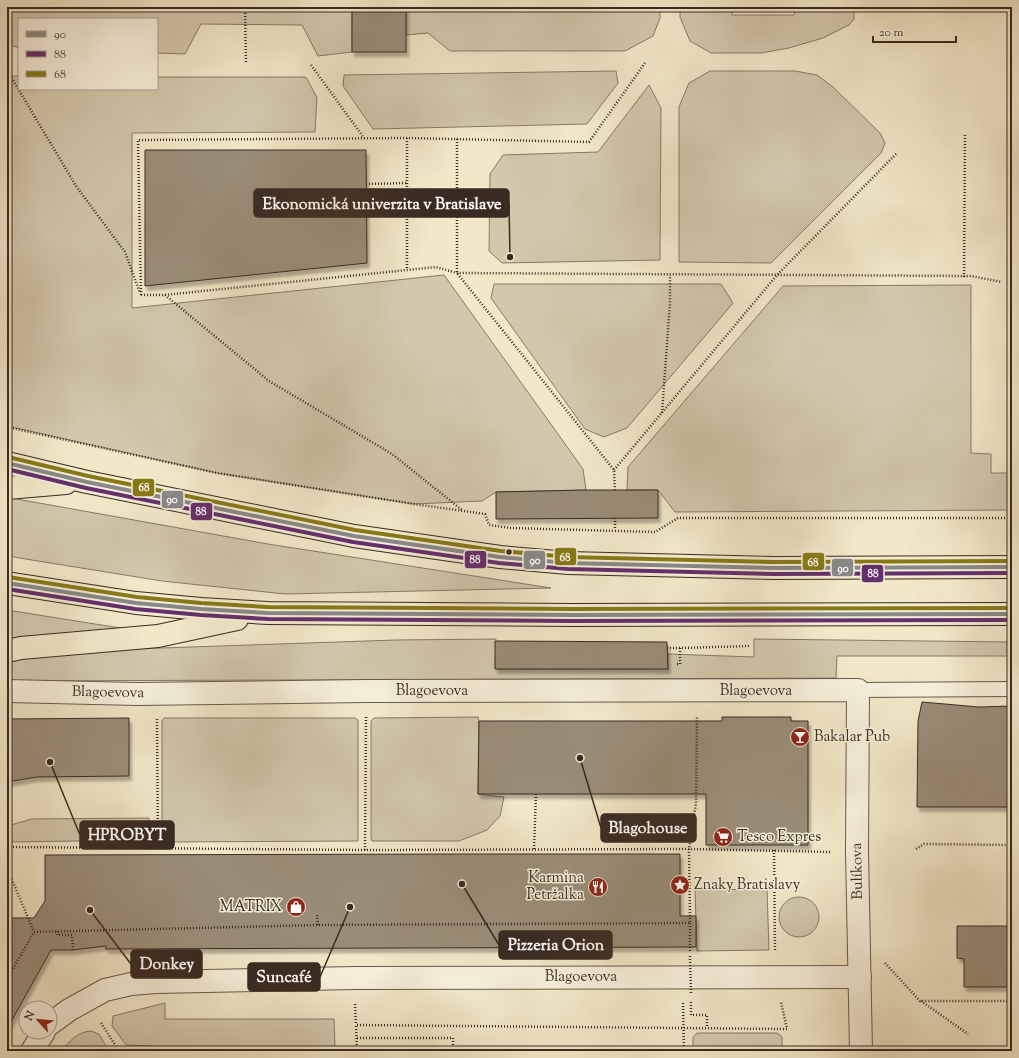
<svg xmlns="http://www.w3.org/2000/svg" width="1019" height="1058" font-family="'Sorts Mill Goudy',serif">
<defs>
<filter id="shadow"><feDropShadow dx="2.5" dy="4.5" stdDeviation="1" flood-color="#0004"/></filter>
</defs>
<rect width="100%" height="100%" fill="#f1e8c8"/>
<filter id="stains"><feTurbulence type="fractalNoise" baseFrequency=".005" numOctaves="4"/><feColorMatrix values="0 0 0 0 .2 0 0 0 0 .09 0 0 0 0 .02 0 0 0 .5 -.17"/></filter>
<radialGradient id="worn" r=".72"><stop offset=".6" stop-color="#630" stop-opacity="0"/><stop offset="1" stop-color="#630" stop-opacity=".3"/></radialGradient>
<!-- green -->
<g fill="#d2c8ac" stroke="#867a67">
<path d="M7,7H352V52L318,56L302,25L201,24L185,54L157,53V19H19V48L11,45L7,40Z"/>
<path d="M406,7H660V18L653,36L625,51H450L428,33L406,35Z"/>
<path d="M680,7H732V15H794L795,7H854V19L849,25L823,38L789,48L761,53H711L690,41L680,17Z"/>
<path d="M616,71L618,83L587,124L373,129L343,86L344,75Z"/>
<path d="M710,71H795L817,75L833,87L880,133L885,143L881,153L771,263L679,262V107L689,83Z"/>
<path d="M7,76H19V89H157V77H306L317,98L315,132L132,133V308L444,275L583,469L586,490L496,492L482,501L414,504L217,473L7,426Z"/>
<path d="M649,85L661,108L660,260L502,263L489,251L490,174L503,155L598,152Z"/>
<path d="M494,284H721L733,303L627,428L604,437L585,429L491,298Z"/>
<path d="M971,285V453L991,454V473H1012V510L675,512L658,490H627L628,467L783,286Z"/>
<path d="M11,498L268,544L551,588L285,594L162,581L7,556V499Z"/>
<path d="M7,610L139,631L7,642Z"/>
<path d="M496,639L495,669H668V654L754,657V639L1012,642V656H837L836,678L7,681V658L103,650L396,640Z"/>
<path d="M478,717L479,721L478,794L504,797L500,816L487,830L459,841H372L371,838V721L374,718Z"/>
<path d="M164,718H355L358,720V841L162,842V721Z"/>
<path d="M149,818L150,840L7,842V826L32,819Z"/>
<path d="M767,889L769,950L697,951L695,890Z"/>
<circle cx="799" cy="917" r="20"/>
<path d="M165,1003V1019H334L335,1047L331,1051H167L152,1046L126,1045L112,1026L113,1016Z"/>
<path d="M91,1031L99,1034L109,1051H61C70,1041 77,1032 91,1031Z"/>
<path d="M697,1033H777L782,1037V1051H693V1037Z"/>
</g>
<!-- building -->
<g fill="#998d78" stroke="#392b22" filter="url(#shadow)">
<rect x="352" y="7" width="54" height="45"/>
<path d="M145,150H366L367,263L145,286Z"/>
<path d="M586,490H658V518L496,519V492Z"/>
<path d="M495,641L667,642L668,669H495Z"/>
<path d="M922,702L979,707L1012,706V807H917L918,721Z"/>
<path d="M722,717H791V721H808V845H706V794H478L479,721H722Z"/>
<path d="M129,718V776L37,777L7,782V719Z"/>
<path d="M468,854H680V916H696V947L106,949V946L73,950H51L7,1029V918H34L45,901V855Z"/>
<path d="M957,926H1012V987H964V959L957,958Z"/>
</g>
<g fill="none" stroke-linecap="round" stroke-linejoin="round">
<!-- lane casing -->
<g stroke="#675a4c" stroke-width="16">
<path id="lane" d="M858,690L1012,689"/>
</g>
<!-- street casing -->
<g stroke="#675a4c" stroke-width="24">
<g id="street">
<path d="M7,691L137,694L366,691L858,690L857,852L861,1051"/>
<path d="M50,1024L69,1010L105,990L131,984L156,982L355,978L860,977"/>
<path d="M32,1051L44,1032"/>
</g>
</g>
<!-- primary casing -->
<g stroke="#392b22" stroke-width="24">
<g id="primary">
<path d="M7,463L87,482L354,536L500,557L568,563L774,568L1012,567"/>
<path d="M7,488L66,483"/>
<path d="M7,583L136,603L201,609L268,613L571,615L1012,614"/>
<path d="M7,651L21,648L158,636L237,619"/>
</g>
</g>
<!-- path -->
<g stroke="#392b22" stroke-width="2.5" stroke-dasharray="1 2" stroke-linecap="butt">
<path d="M245,7L246,64"/>
<path d="M311,65L364,138"/>
<path d="M7,70L76,186L125,252L140,293"/>
<path d="M407,138V270"/>
<path d="M457,139V273L614,470L615,491"/>
<path d="M366,184L407,183"/>
<path d="M964,277L965,134"/>
<path d="M141,295H164L436,267L457,273L971,276L1002,282"/>
<path d="M141,295L138,140L407,138L589,142L645,63"/>
<path d="M165,295L269,381L392,454L462,510"/>
<path d="M662,413L670,303V275"/>
<path d="M7,427L217,473L414,504L485,514L489,525L511,528L655,532L678,518H1012"/>
<path d="M614,470L777,275L896,154"/>
<path d="M615,518V530"/>
<path d="M667,648H680"/>
<path d="M677,664H680V648L749,646"/>
<path d="M157,719L158,848"/>
<path d="M7,847L365,850L689,849L832,852"/>
<path d="M534,849L536,794"/>
<path d="M916,849L924,844L1012,845"/>
<path d="M365,850L366,717"/>
<path d="M774,850L775,951"/>
<path d="M7,868L34,932"/>
<path d="M317,915L318,925"/>
<path d="M690,923V952"/>
<path d="M57,931V935H72L73,950"/>
<path d="M34,932L318,925L690,923L689,849L696,803L697,716"/>
<path d="M885,963L920,1001H1012"/>
<path d="M7,979L34,932"/>
<path d="M921,1001L968,1034"/>
<path d="M691,1002V1015H707V1028"/>
<path d="M683,1003L684,1051"/>
<path d="M355,1004L356,1025"/>
<path d="M101,1023L119,1051"/>
<path d="M357,1038H453V1048"/>
<path d="M357,1051L356,1025L787,1029L781,1002"/>
</g>
<!-- lane -->
<use href="#lane" stroke="#f6f0db" stroke-width="14"/>
<!-- street -->
<use href="#street" stroke="#f6f0db" stroke-width="22"/>
<!-- primary -->
<use href="#primary" stroke="#f1e8c8" stroke-width="22"/>
<!-- path-bridge -->
<path stroke="#392b22" stroke-width="2.5" stroke-dasharray="1 2" stroke-linecap="butt" d="M690,956L691,993"/>
<!-- bus-1 casing -->
<g stroke="#f6f0db" stroke-width="7">
<g id="bus-1">
<path d="M7,463L87,482L354,536L500,557L568,563L774,568L1012,567"/>
<path d="M7,583L136,603L201,609L268,613L571,615L1012,614"/>
</g>
</g>
<!-- bus-2 casing -->
<g stroke="#f6f0db" stroke-width="7">
<g id="bus-2">
<path d="M7,469L86,488L353,542L499,563L568,569L774,574L1012,573"/>
<path d="M7,589L135,609L201,615L268,619L571,621L1012,620"/>
</g>
</g>
<!-- bus-3 casing -->
<g stroke="#f6f0db" stroke-width="7">
<g id="bus-3">
<path d="M8,457L88,476L355,530L501,551L568,557L774,562L1012,561"/>
<path d="M8,577L137,597L201,603L268,607L571,609L1012,608"/>
</g>
</g>
<!-- bus-1 -->
<use href="#bus-1" stroke="#898989" stroke-width="4"/>
<!-- bus-2 -->
<use href="#bus-2" stroke="#642f6c" stroke-width="4"/>
<!-- bus-3 -->
<use href="#bus-3" stroke="#887917" stroke-width="4"/>
</g>
<!-- icons -->
<defs>
<g id="bar-disc" transform="scale(1)"><circle r="9.5" fill="#8f2418" stroke="#f6f0db"/><path d="M-6-5H6L.8 .8V4.5H3.5V6h-7V4.5H-.8V.8Z" fill="#fff"/></g>
<g id="supermarket-disc" transform="scale(1)"><circle r="9.5" fill="#8f2418" stroke="#f6f0db"/><path d="M-6-5.5h2.5l.6 2H6L4.5 2H-2.5L-4.4-4H-6ZM-1.5 3.2a1.3 1.3 0 1 0 .1 0ZM3 3.2a1.3 1.3 0 1 0 .1 0Z" fill="#fff"/></g>
<g id="sight-disc" transform="scale(1)"><circle r="9.5" fill="#8f2418" stroke="#f6f0db"/><path d="M0-6L1.8-2.2L6-1.7L2.9 1.2L3.7 5.4L0 3.3L-3.7 5.4L-2.9 1.2L-6-1.7L-1.8-2.2Z" fill="#fff"/></g>
<g id="restaurant-disc" transform="scale(1)"><circle r="9.5" fill="#8f2418" stroke="#f6f0db"/><path d="M-5-6h1v4h1v-4h1v4h1v-4h1v5L-1.5 .5V6h-2V.5L-5-1ZM5-6V6H3V1.5H1.5Q1.5-4 5-6Z" fill="#fff"/></g>
<g id="shop-disc" transform="scale(1)"><circle r="9.5" fill="#8f2418" stroke="#f6f0db"/><path d="M-5-2.5h2.3a2.7 3.5 0 0 1 5.4 0H5L5.5 6h-11ZM-1.5-2.5h3a1.5 2.3 0 0 0-3 0Z" fill="#fff"/></g>
</defs>
<g fill-rule="evenodd">
<use href="#bar-disc" x="800" y="737"/>
<use href="#supermarket-disc" x="723" y="837"/>
<use href="#sight-disc" x="680" y="885"/>
<use href="#restaurant-disc" x="598" y="887"/>
<use href="#shop-disc" x="296" y="907"/>
</g>
<!-- markers -->
<circle fill="#392b22" stroke="#f6f0db" stroke-width="1.5" cx="509" cy="552" r="3.5"/>
<g text-anchor="middle" dominant-baseline="central" stroke-width="3" stroke-linejoin="round" paint-order="stroke">
<!-- street labels -->
<g font-size="15" fill="#392b22" stroke="#f6f0db">
<text x="432" y="691">Blagoevova</text>
<text x="756" y="691">Blagoevova</text>
<text transform="translate(108 693) rotate(1)">Blagoevova</text>
<text transform="translate(858 871) rotate(-91)">Bulíkova</text>
<text x="581" y="977">Blagoevova</text>
</g>
<!-- poi labels -->
<g font-size="15" fill="#392b22" stroke="#f6f0db" text-anchor="start">
<text x="814" y="737">Bakalar Pub</text>
<text x="737" y="837">Tesco Expres</text>
<text x="584" y="878" text-anchor="end">Karmina<tspan x="584" dy="17">Petržalka</tspan></text>
<text x="694" y="885">Znaky Bratislavy</text>
<text x="282" y="907" text-anchor="end">MATRIX</text>
</g>
</g>
<!-- callouts -->
<path fill="none" stroke="#392b22" stroke-width="1.5" d="M510 257L509 203M580 758L601 828M50 762L80 835M462 884L499 945M90 910L131 964M350 907L320 977"/>
<g fill="#392b22" stroke="#f6f0db" stroke-width="1.5">
<circle cx="510" cy="257" r="4"/>
<circle cx="580" cy="758" r="4"/>
<circle cx="50" cy="762" r="4"/>
<circle cx="462" cy="884" r="4"/>
<circle cx="90" cy="910" r="4"/>
<circle cx="350" cy="907" r="4"/>
</g>
<g fill="#392b22" stroke="#392b22" stroke-width="1.5">
<rect x="254" y="189" width="255" height="28" rx="4"/>
<rect x="601" y="814" width="95" height="28" rx="4"/>
<rect x="80" y="821" width="94" height="28" rx="4"/>
<rect x="499" y="931" width="113" height="28" rx="4"/>
<rect x="131" y="950" width="71" height="28" rx="4"/>
<rect x="248" y="963" width="72" height="28" rx="4"/>
</g>
<g font-size="16" text-anchor="middle" font-weight="bold" fill="#fff">
<text x="382" y="209">Ekonomická univerzita v Bratislave</text>
<text x="648" y="833">Blagohouse</text>
<text x="127" y="840">HPROBYT</text>
<text x="556" y="950">Pizzeria Orion</text>
<text x="167" y="969">Donkey</text>
<text x="284" y="982">Suncafé</text>
</g>
<g stroke="#f6f0db" stroke-width="1.5">
<rect x="132" y="478" width="23" height="19" rx="4" fill="#887917"/>
<rect x="161" y="490" width="23" height="19" rx="4" fill="#898989"/>
<rect x="190" y="502" width="23" height="19" rx="4" fill="#642f6c"/>
<rect x="554" y="547" width="23" height="19" rx="4" fill="#887917"/>
<rect x="464" y="550" width="23" height="19" rx="4" fill="#642f6c"/>
<rect x="523" y="550" width="23" height="20" rx="4" fill="#898989"/>
<rect x="802" y="552" width="23" height="19" rx="4" fill="#887917"/>
<rect x="831" y="558" width="23" height="19" rx="4" fill="#898989"/>
<rect x="861" y="564" width="23" height="19" rx="4" fill="#642f6c"/>
</g>
<g font-size="11" text-anchor="middle" font-weight="bold" fill="#fff">
<text x="144" y="491">68</text>
<text x="172" y="503">90</text>
<text x="201" y="515">88</text>
<text x="565" y="561">68</text>
<text x="475" y="563">88</text>
<text x="535" y="564">90</text>
<text x="813" y="566">68</text>
<text x="843" y="572">90</text>
<text x="873" y="577">88</text>
</g>
<!-- margin -->
<rect width="1019" height="1058" fill="none" stroke="#f1e8c8" stroke-width="24"/>
<rect x="8" y="8" width="1003" height="1042" fill="none" stroke="#392b22" stroke-width="2"/>
<rect x="12" y="12" width="995" height="1034" fill="none" stroke="#392b22"/>
<!-- legend -->
<rect x="18" y="18" width="140" height="72" fill="#f6f0db" stroke="#aaa191"/>
<rect x="26" y="31" width="20" height="6" fill="#898989" stroke="#aaa191"/>
<text x="54" y="38" font-size="12" fill="#392b22">90</text>
<rect x="26" y="51" width="20" height="6" fill="#642f6c" stroke="#aaa191"/>
<text x="54" y="58" font-size="12" fill="#392b22">88</text>
<rect x="26" y="71" width="20" height="6" fill="#887917" stroke="#aaa191"/>
<text x="54" y="78" font-size="12" fill="#392b22">68</text>
<!-- north arrow -->
<g transform="translate(38 1020) rotate(297)"><circle r="19" fill="#f6f0db" stroke="#aaa191"/>
<path d="M0-3L7 15L0 10L-7 15Z" fill="#8f2418"/>
<text y="-6" font-size="11" font-weight="bold" text-anchor="middle" fill="#392b22">N</text>
</g>
<!-- scale -->
<path d="M873 36v6h83v-6" fill="none" stroke="#392b22" stroke-width="2"/>
<text x="879" y="36" font-size="12" fill="#392b22" stroke="#f6f0db" stroke-width="3" paint-order="stroke">20 m</text>
<rect width="100%" height="100%" filter="url(#stains)"/>
<rect width="100%" height="100%" fill="url(#worn)"/>
</svg>
